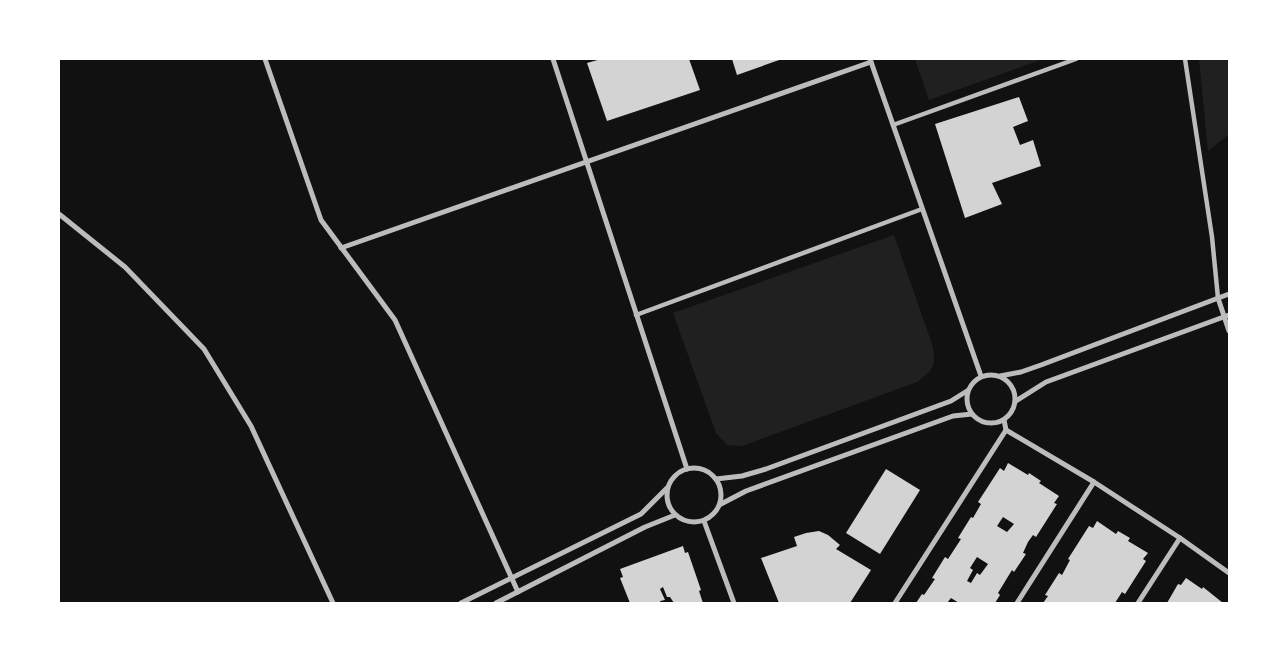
<svg xmlns="http://www.w3.org/2000/svg" width="1288" height="662" font-family="Quicksand,sans-serif">
<rect width="100%" height="100%" fill="#111"/>
<!-- green -->
<g fill="#202020">
<path d="M915,59H1043L929,100Z"/>
<path d="M1199,59H1229V134L1208,151Z"/>
<path d="M894,235L933,347C936,368 933,370 917,382L742,446L727,445L716,433L673,313Z"/>
</g>
<!-- building -->
<g fill="#d3d3d3" fill-rule="evenodd">
<path d="M601,59H689L700,90L607,121L587,63Z"/>
<path d="M732,59H782L737,75Z"/>
<path d="M1019,97L1028,121L1013,127L1020,145L1033,140L1041,166L992,183L1002,204L965,218L935,124Z"/>
<path d="M1008,463L1028,475L1029,473L1041,481L1039,483L1059,496L1054,503L1057,504L1036,537L1033,535L1028,542L1023,553L1026,554L1014,572L1012,570L998,593L1000,595L995,603H959L951,598L947,603H916L922,594L924,595L935,579L932,578L945,557L948,559L961,539L958,538L971,517L973,518L981,504L978,502L1000,468L1004,471ZM1003,517L1014,524L1007,532L997,526ZM977,557L988,564L980,575L977,573L971,583L967,581L973,570L970,568Z"/>
<path d="M886,469L920,490L880,554L846,533Z"/>
<path d="M1097,521L1116,534L1118,531L1130,538L1128,541L1148,553L1143,559L1146,561L1125,594L1122,592L1115,603H1043L1048,596L1045,595L1059,573L1062,575L1070,560L1068,559L1089,526L1093,528Z"/>
<path d="M819,531L828,535L840,545L836,549L871,570L850,603H779L761,558L797,546L794,537L806,533Z"/>
<path d="M683,546L685,553L688,552L701,590L699,591L703,603H674L670,597H667L663,587L660,589L665,600L660,601L661,603H630L620,578L623,577L620,569Z"/>
<path d="M1186,578L1202,589L1203,587L1223,603H1167L1178,584L1181,585Z"/>
</g>
<g fill="none" stroke-linecap="round" stroke-linejoin="round">
<!-- pedestrian -->
<g stroke="#bcbcbc" stroke-width="4.5">
<path d="M1185,59L1212,237L1218,298"/>
<path d="M893,125L1076,59"/>
<path d="M636,315L922,209"/>
</g>
<!-- minor -->
<g stroke="#bcbcbc" stroke-width="5">
<path d="M265,59L321,220L395,320L518,592"/>
<path d="M553,59L687,469"/>
<path d="M870,59L981,376"/>
<path d="M59,214L125,267L204,349L251,426L333,603"/>
<path d="M341,248L871,62"/>
<path d="M1218,298L1229,331"/>
<circle cx="991" cy="399" r="24"/>
<path d="M1000,376L1021,372L1041,365L1229,294"/>
<path d="M1016,401L1046,382L1229,315"/>
<path d="M1004,420L1006,430L1094,482L1180,538L1229,573"/>
<circle cx="694" cy="495" r="27"/>
<path d="M716,479L742,476L766,469L951,401L967,391"/>
<path d="M721,504L746,491L953,416L972,414"/>
<path d="M704,521L734,603"/>
<path d="M461,603L641,514L667,488"/>
<path d="M496,603L645,527L675,515"/>
<path d="M895,603L1006,430"/>
<path d="M1017,603L1094,482"/>
<path d="M1138,603L1180,538"/>
</g>
</g>
<!-- border -->
<rect width="1288" height="662" fill="none" stroke="#ffffff" stroke-width="120"/>
</svg>
